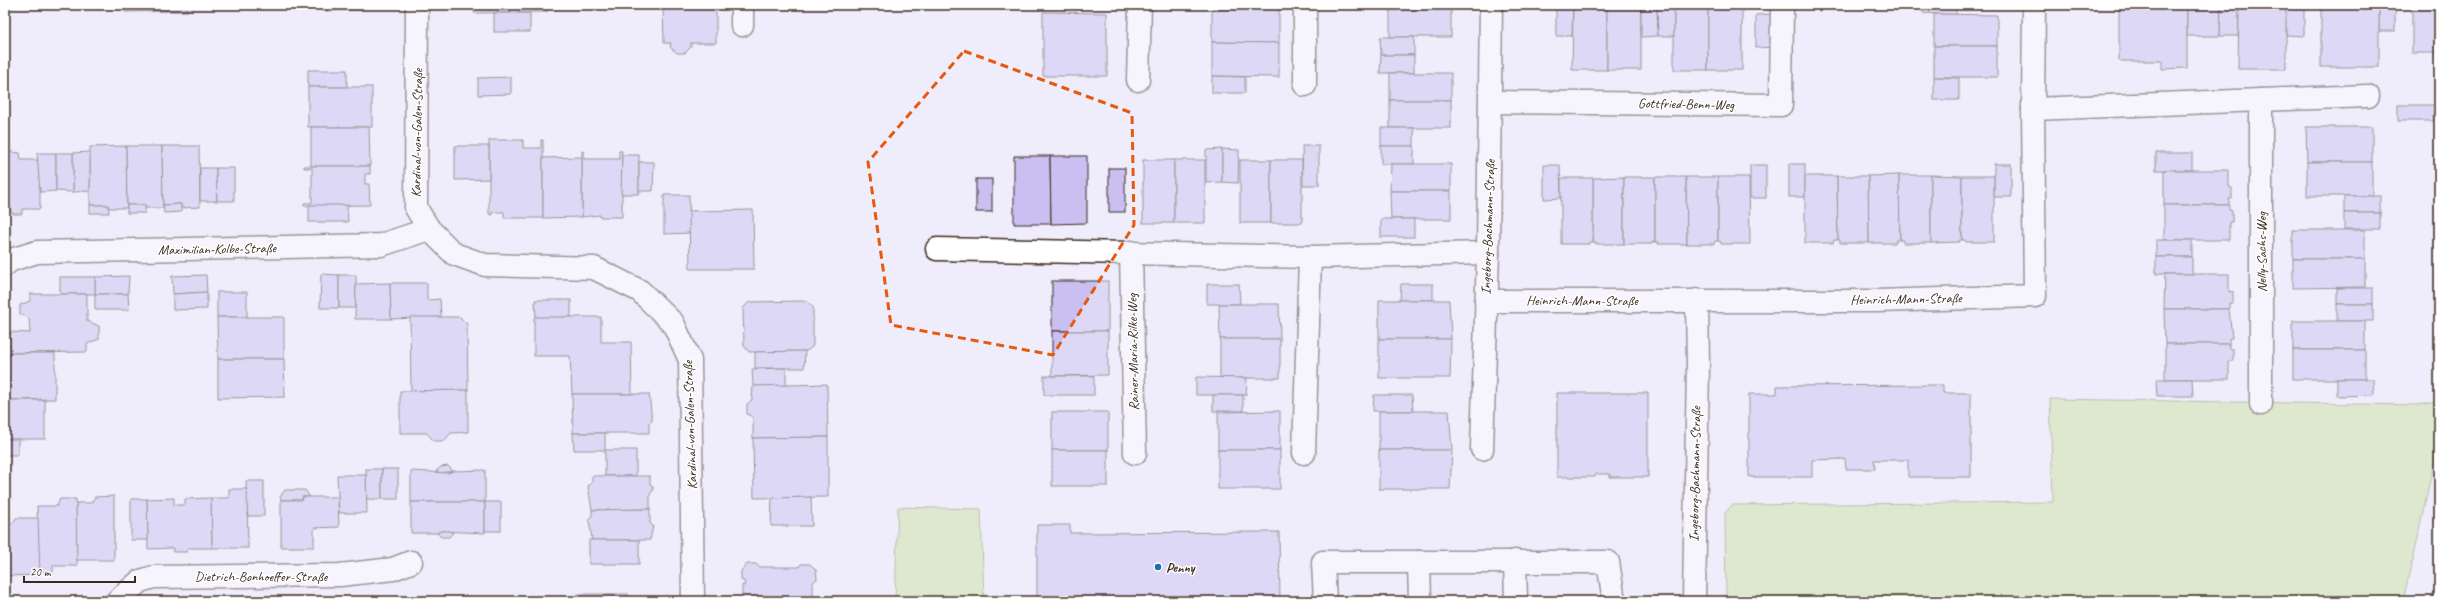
<svg xmlns="http://www.w3.org/2000/svg" width="2444" height="606" font-family="Caveat,sans-serif">
<rect width="100%" height="100%" fill="#efecfb"/>
<filter id="ink" filterUnits="userSpaceOnUse"><feTurbulence type="fractalNoise" baseFrequency=".025" numOctaves="2"/><feDisplacementMap in="SourceGraphic" scale="8" xChannelSelector="R" yChannelSelector="G"/><feConvolveMatrix kernelMatrix="1 2 1 2 8 2 1 2 1" color-interpolation-filters="sRGB"/></filter>
<g filter="url(#ink)">
<!-- green -->
<g fill="#c8e298" stroke="#82865b">
<path d="M2050,399L2416,405L2439,402V440L2403,601H1726L1725,513L1732,505L2053,502Z"/>
<path d="M898,507L981,509L984,601H895Z"/>
</g>
<!-- building -->
<g fill="#cabff1" stroke="#3b2a1e">
<path d="M125,5H181L182,9L188,8V11L125,12Z"/>
<path d="M322,5H361V10L322,11Z"/>
<path d="M474,5H547V12L474,13Z"/>
<path d="M663,5H716V43H691V47L685,53H677L670,47L671,43H664Z"/>
<path d="M1212,5H1245V8L1212,9Z"/>
<path d="M1390,5H1451V9L1390,10Z"/>
<path d="M1556,5H1573L1572,36H1556Z"/>
<path d="M1573,5H1607V70H1572Z"/>
<rect x="1607" y="5" width="34" height="65"/>
<path d="M1641,5H1657L1658,36L1641,37Z"/>
<path d="M1657,5H1674V36H1658Z"/>
<rect x="1674" y="5" width="34" height="65"/>
<rect x="1708" y="5" width="34" height="65"/>
<path d="M1923,5H1956V15L1923,13Z"/>
<path d="M2141,5L2187,8V68L2162,69V61H2119V8H2141Z"/>
<path d="M2187,5H2221L2220,36H2187Z"/>
<path d="M2221,5H2240L2238,36H2220Z"/>
<path d="M2285,5H2304V36L2286,35Z"/>
<rect x="2379" y="5" width="16" height="26"/>
<rect x="2412" y="5" width="27" height="48"/>
<path d="M2239,8H2286V69H2238Z"/>
<path d="M1212,9H1279V43L1212,42Z"/>
<path d="M1451,9V37H1390V10Z"/>
<rect x="2321" y="9" width="58" height="58"/>
<path d="M1043,12L1107,13V76H1043Z"/>
<rect x="494" y="13" width="36" height="19"/>
<path d="M1772,14L1773,47L1756,48V15Z"/>
<path d="M1934,14L1997,15V46H1934Z"/>
<path d="M1380,37H1414V55H1381Z"/>
<path d="M1212,42L1279,43V77L1212,76Z"/>
<rect x="1934" y="46" width="63" height="31"/>
<path d="M1381,55H1414V73H1380Z"/>
<rect x="308" y="70" width="39" height="17"/>
<rect x="1390" y="73" width="61" height="27"/>
<path d="M1212,76L1245,77V93H1212Z"/>
<path d="M511,77V94L478,95V78Z"/>
<path d="M1934,77L1959,78V100H1934Z"/>
<rect x="308" y="87" width="64" height="40"/>
<rect x="1390" y="100" width="61" height="28"/>
<rect x="2398" y="105" width="36" height="16"/>
<path d="M311,127H369L370,166H311Z"/>
<path d="M2306,127H2372V162H2307Z"/>
<rect x="1381" y="128" width="33" height="18"/>
<path d="M489,140H523V148H541V140H543V218H504V212H492V215L489,214Z"/>
<path d="M126,146L127,208H109L108,205H90V147Z"/>
<path d="M126,146H162L163,208H145V205H127Z"/>
<path d="M162,146H199L200,207L181,208V204L163,205Z"/>
<path d="M455,146H489V179L455,180Z"/>
<path d="M1302,146H1319V185H1303Z"/>
<rect x="1381" y="146" width="33" height="18"/>
<path d="M1222,149V182L1206,183V150Z"/>
<path d="M1222,149L1239,150L1238,183L1222,182Z"/>
<path d="M5,151L20,153L21,160H40V209H22V214H13L9,208H5Z"/>
<path d="M582,151L584,152V159H619V151H622V217H600V215L582,217Z"/>
<path d="M90,152V191L73,192V153Z"/>
<path d="M37,153H56V191L40,192Z"/>
<path d="M56,153H73V192L56,191Z"/>
<rect x="2156" y="153" width="36" height="17"/>
<path d="M622,155H639V194H621Z"/>
<path d="M1014,156H1050L1051,224H1014Z"/>
<path d="M1050,156H1087V223L1051,224Z"/>
<path d="M582,157V217L543,218V158Z"/>
<rect x="1143" y="160" width="31" height="63"/>
<rect x="1174" y="160" width="31" height="63"/>
<rect x="1240" y="160" width="31" height="63"/>
<rect x="1271" y="160" width="31" height="63"/>
<path d="M639,162H654L653,191H639Z"/>
<rect x="2307" y="162" width="65" height="34"/>
<path d="M1391,164H1451V191H1390Z"/>
<rect x="1789" y="164" width="16" height="33"/>
<rect x="1994" y="164" width="17" height="33"/>
<path d="M1544,165H1560L1561,198L1544,199Z"/>
<rect x="1750" y="165" width="16" height="33"/>
<path d="M304,166H370V174H365V184H369L370,205L304,206V203H312V168H304Z"/>
<path d="M200,168H216L217,201H200Z"/>
<path d="M216,168H234V201H217Z"/>
<rect x="1109" y="168" width="16" height="44"/>
<path d="M2164,170H2229V187L2232,188V199H2229V205H2164Z"/>
<path d="M1899,175L1900,240H1896V243H1869L1868,176Z"/>
<path d="M1899,175H1931V243H1903V240H1900Z"/>
<path d="M1931,175L1962,176V240H1959V242L1931,243Z"/>
<path d="M1805,176H1837L1838,240H1834L1833,243H1805Z"/>
<path d="M1837,176H1868L1869,243H1840V240H1838Z"/>
<path d="M1962,176H1994V242H1966L1965,240H1962Z"/>
<path d="M1624,177V244H1596V242H1593V178Z"/>
<path d="M1624,177H1655V242H1652V244H1624Z"/>
<path d="M1655,177H1686L1687,244H1658L1659,242H1655Z"/>
<path d="M1686,177H1718V241H1715L1714,244H1687Z"/>
<path d="M1718,177H1749L1750,244H1721V242L1718,241Z"/>
<path d="M1561,178H1593V242H1589V244H1561Z"/>
<rect x="976" y="179" width="16" height="33"/>
<path d="M1390,191H1451V219H1391Z"/>
<path d="M664,195H689L690,233L664,234Z"/>
<rect x="2344" y="196" width="36" height="17"/>
<path d="M181,204V212L164,213L163,205Z"/>
<path d="M90,205H108L109,213H90Z"/>
<rect x="127" y="205" width="18" height="8"/>
<path d="M309,205H347L348,222H309Z"/>
<path d="M2164,205H2229V210L2232,211V222H2229V240H2164Z"/>
<path d="M753,210L754,269H690L689,211Z"/>
<rect x="2344" y="213" width="36" height="16"/>
<rect x="1381" y="219" width="33" height="18"/>
<rect x="2293" y="230" width="72" height="29"/>
<rect x="2156" y="240" width="36" height="17"/>
<rect x="2156" y="257" width="36" height="17"/>
<path d="M2293,259H2365V287L2293,288Z"/>
<path d="M321,274L339,275V308H320Z"/>
<path d="M2165,274H2229V292L2233,291V303H2229V309H2164Z"/>
<path d="M206,275L207,292L173,294L172,276Z"/>
<rect x="339" y="275" width="17" height="33"/>
<path d="M129,276L128,294H95V277Z"/>
<rect x="60" y="277" width="35" height="17"/>
<rect x="1052" y="281" width="56" height="50"/>
<path d="M390,283L391,319H355L356,284Z"/>
<path d="M390,283H427V300L440,299L441,317L391,319Z"/>
<path d="M1207,284H1239L1240,304H1207Z"/>
<path d="M1401,284H1433V300H1400Z"/>
<rect x="2337" y="288" width="36" height="16"/>
<path d="M207,292V309L173,310V294Z"/>
<rect x="217" y="292" width="30" height="25"/>
<path d="M30,294H87V321L99,326V339L87,344V352L11,353L10,332L30,333L29,318L20,314V305L30,301Z"/>
<path d="M95,294H128L129,310H95Z"/>
<path d="M535,300H571V317L536,318Z"/>
<path d="M1379,300H1449L1451,339H1379Z"/>
<path d="M807,301L813,307V346L807,351L749,352L744,346L743,308L749,302Z"/>
<path d="M1219,304H1279L1280,339H1220Z"/>
<rect x="2337" y="304" width="36" height="17"/>
<path d="M2164,309H2229L2232,338H2229V344H2165Z"/>
<path d="M217,317H284V359H218Z"/>
<path d="M410,317H460L467,324L468,390L411,391Z"/>
<path d="M534,317H601V342H631L632,394H572L570,356H534Z"/>
<rect x="2293" y="321" width="72" height="29"/>
<path d="M1052,331H1108V375L1052,376Z"/>
<rect x="1220" y="339" width="60" height="39"/>
<path d="M1379,339H1451L1450,378H1379Z"/>
<path d="M2165,344H2229V349H2233V361H2229V379H2165Z"/>
<rect x="2293" y="350" width="72" height="29"/>
<path d="M805,351L804,368H755V352Z"/>
<path d="M5,353H55V399L5,400Z"/>
<path d="M218,359H284L285,397L218,398Z"/>
<path d="M786,368V386H753L752,369Z"/>
<rect x="1044" y="376" width="50" height="19"/>
<path d="M1196,377L1247,378L1246,395H1196Z"/>
<path d="M2156,379H2192L2193,396H2157Z"/>
<path d="M2337,379H2373L2374,395L2337,396Z"/>
<path d="M827,384L828,437L753,438V417L747,414V404L752,400L753,386Z"/>
<path d="M1943,385V393H1971V477H1908V460H1874L1875,469H1846L1845,459L1812,460V477H1749V394H1777V386Z"/>
<path d="M468,390V432L451,433L444,441H434L427,433H400V391Z"/>
<path d="M1557,393H1648V477H1610V474H1596L1595,477H1557Z"/>
<path d="M572,394H649L652,421L649,423V433H573Z"/>
<rect x="1213" y="395" width="30" height="16"/>
<path d="M1374,395H1412L1413,411H1373Z"/>
<rect x="5" y="400" width="40" height="39"/>
<path d="M1280,411V450H1218V412Z"/>
<path d="M1379,411H1449L1452,450H1379Z"/>
<rect x="1052" y="412" width="56" height="38"/>
<path d="M573,433H605V450H574Z"/>
<path d="M828,437V497L754,498L753,438Z"/>
<rect x="5" y="439" width="13" height="16"/>
<rect x="605" y="450" width="31" height="26"/>
<rect x="1052" y="450" width="56" height="36"/>
<rect x="1218" y="450" width="62" height="39"/>
<path d="M1379,450H1452L1450,489H1379Z"/>
<path d="M448,466L453,471L440,473L436,471L441,467Z"/>
<rect x="366" y="469" width="16" height="30"/>
<rect x="382" y="469" width="16" height="30"/>
<path d="M485,470V502H411V471L448,473L453,471Z"/>
<path d="M337,475H366L367,513H339Z"/>
<path d="M592,476H650V484L653,487V491L650,494V509L592,510L588,486L592,483Z"/>
<path d="M246,481H264V516H247Z"/>
<path d="M229,489H247L248,548H212L211,498H229Z"/>
<path d="M285,490H305L310,497H302L303,500H281L280,497Z"/>
<path d="M114,496V560H76V503H91L95,497Z"/>
<path d="M302,497H338L339,527L314,528V547H281V500H303Z"/>
<path d="M811,497L812,526H771L772,498Z"/>
<path d="M174,498V505H185V499L211,498L212,548H187V552H173V548L148,549L147,499Z"/>
<path d="M60,499H76L77,566H53V572H39L37,506H57Z"/>
<path d="M131,499H147L148,540H131Z"/>
<path d="M411,502H485V533L441,531L437,533H411Z"/>
<rect x="485" y="502" width="16" height="29"/>
<path d="M650,509V523L653,526L650,540H592L589,519L592,516V510Z"/>
<path d="M16,518H38L40,575L5,576V523H13Z"/>
<path d="M1037,525H1070V533L1279,532L1280,601H1037Z"/>
<path d="M441,531H450L453,533L449,537H441L437,533Z"/>
<rect x="589" y="540" width="50" height="24"/>
<path d="M747,564H756L759,567H799L801,564H810L816,570L817,579L813,582V601L742,600V585L744,586L745,582L741,580V571Z"/>
<rect x="578" y="594" width="50" height="7"/>
</g>
<g fill="none" stroke-linecap="round" stroke-linejoin="round">
<!-- minor casing -->
<g stroke="#3b2a1e" stroke-width="25">
<g id="minor">
<path d="M417,5L416,208L429,229L454,254L485,265L594,268L640,291L673,323L690,360L693,601"/>
<path d="M742,25V5"/>
<path d="M1138,80L1140,5"/>
<path d="M1305,85V5"/>
<path d="M2261,100L2368,96"/>
<path d="M1491,102L1781,105L1782,5"/>
<path d="M2033,109L2261,100V404"/>
<path d="M937,249L1310,257L1488,253"/>
<path d="M1131,252L1135,453"/>
<path d="M5,265L11,260L37,252L381,245L429,229"/>
<path d="M1486,301H1877L2035,296L2033,109L2034,5"/>
<path d="M1482,449L1488,253L1491,5"/>
<path d="M1304,453L1310,257"/>
<path d="M1515,561L1516,601"/>
<path d="M1419,562L1420,601"/>
<path d="M117,601L140,581L154,577L340,575L393,569L411,562"/>
<path d="M1325,601L1323,562H1608L1614,601"/>
<path d="M1694,601L1698,364L1697,300"/>
</g>
</g>
<!-- minor -->
<use href="#minor" stroke="#fff" stroke-width="22"/>
</g>
</g>
<!-- marked area -->
<path d="M0 0H2444V606H0ZM964,51L1132,113L1134,225L1053,355L891,325L868,162Z" fill="#efecfb" fill-opacity=".55" fill-rule="evenodd"/>
<path fill="none" stroke="#e8590c" stroke-width="3" stroke-dasharray="8 5" stroke-linejoin="round" d="M964,51L1132,113L1134,225L1053,355L891,325L868,162Z"/>
<!-- markers -->
<circle fill="#1f6fb2" stroke="#fff" stroke-width="1.5" cx="1158" cy="567" r="4"/>
<g text-anchor="middle" dominant-baseline="central" stroke-width="3" stroke-linejoin="round" paint-order="stroke">
<!-- street labels -->
<g font-size="14" fill="#3b2a1e" stroke="#fff">
<text transform="translate(1686 104) rotate(1)">Gottfried-Benn-Weg</text>
<text transform="translate(417 133) rotate(-89)">Kardinal-von-Galen-Straße</text>
<text transform="translate(1488 227) rotate(-88)">Ingeborg-Bachmann-Straße</text>
<text transform="translate(217 249) rotate(-1)">Maximilian-Kolbe-Straße</text>
<text transform="translate(2261 252) rotate(-90)">Nelly-Sachs-Weg</text>
<text transform="translate(1906 299) rotate(-1)">Heinrich-Mann-Straße</text>
<text x="1582" y="300">Heinrich-Mann-Straße</text>
<text transform="translate(1133 352) rotate(-91)">Rainer-Maria-Rilke-Weg</text>
<text transform="translate(690 425) rotate(-92)">Kardinal-von-Galen-Straße</text>
<text transform="translate(1695 474) rotate(-89)">Ingeborg-Bachmann-Straße</text>
<text x="261" y="576">Dietrich-Bonhoeffer-Straße</text>
</g>
<!-- poi labels -->
<g font-size="14" font-weight="bold" fill="#3b2a1e" stroke="#fff" text-anchor="start">
<text x="1166" y="567">Penny</text>
</g>
</g>
<!-- margin -->
<rect width="2444" height="606" fill="none" stroke="#fff" stroke-width="20"/>
<rect x="10" y="10" width="2424" height="586" fill="none" stroke="#3b2a1e" stroke-width="1.5" filter="url(#ink)"/>
<!-- scale -->
<path d="M24 576v6h111v-6" fill="none" stroke="#3b2a1e" stroke-width="2"/>
<text x="30" y="576" font-size="12" fill="#3b2a1e" stroke="#ffffff" stroke-width="3" paint-order="stroke">20 m</text>
</svg>
